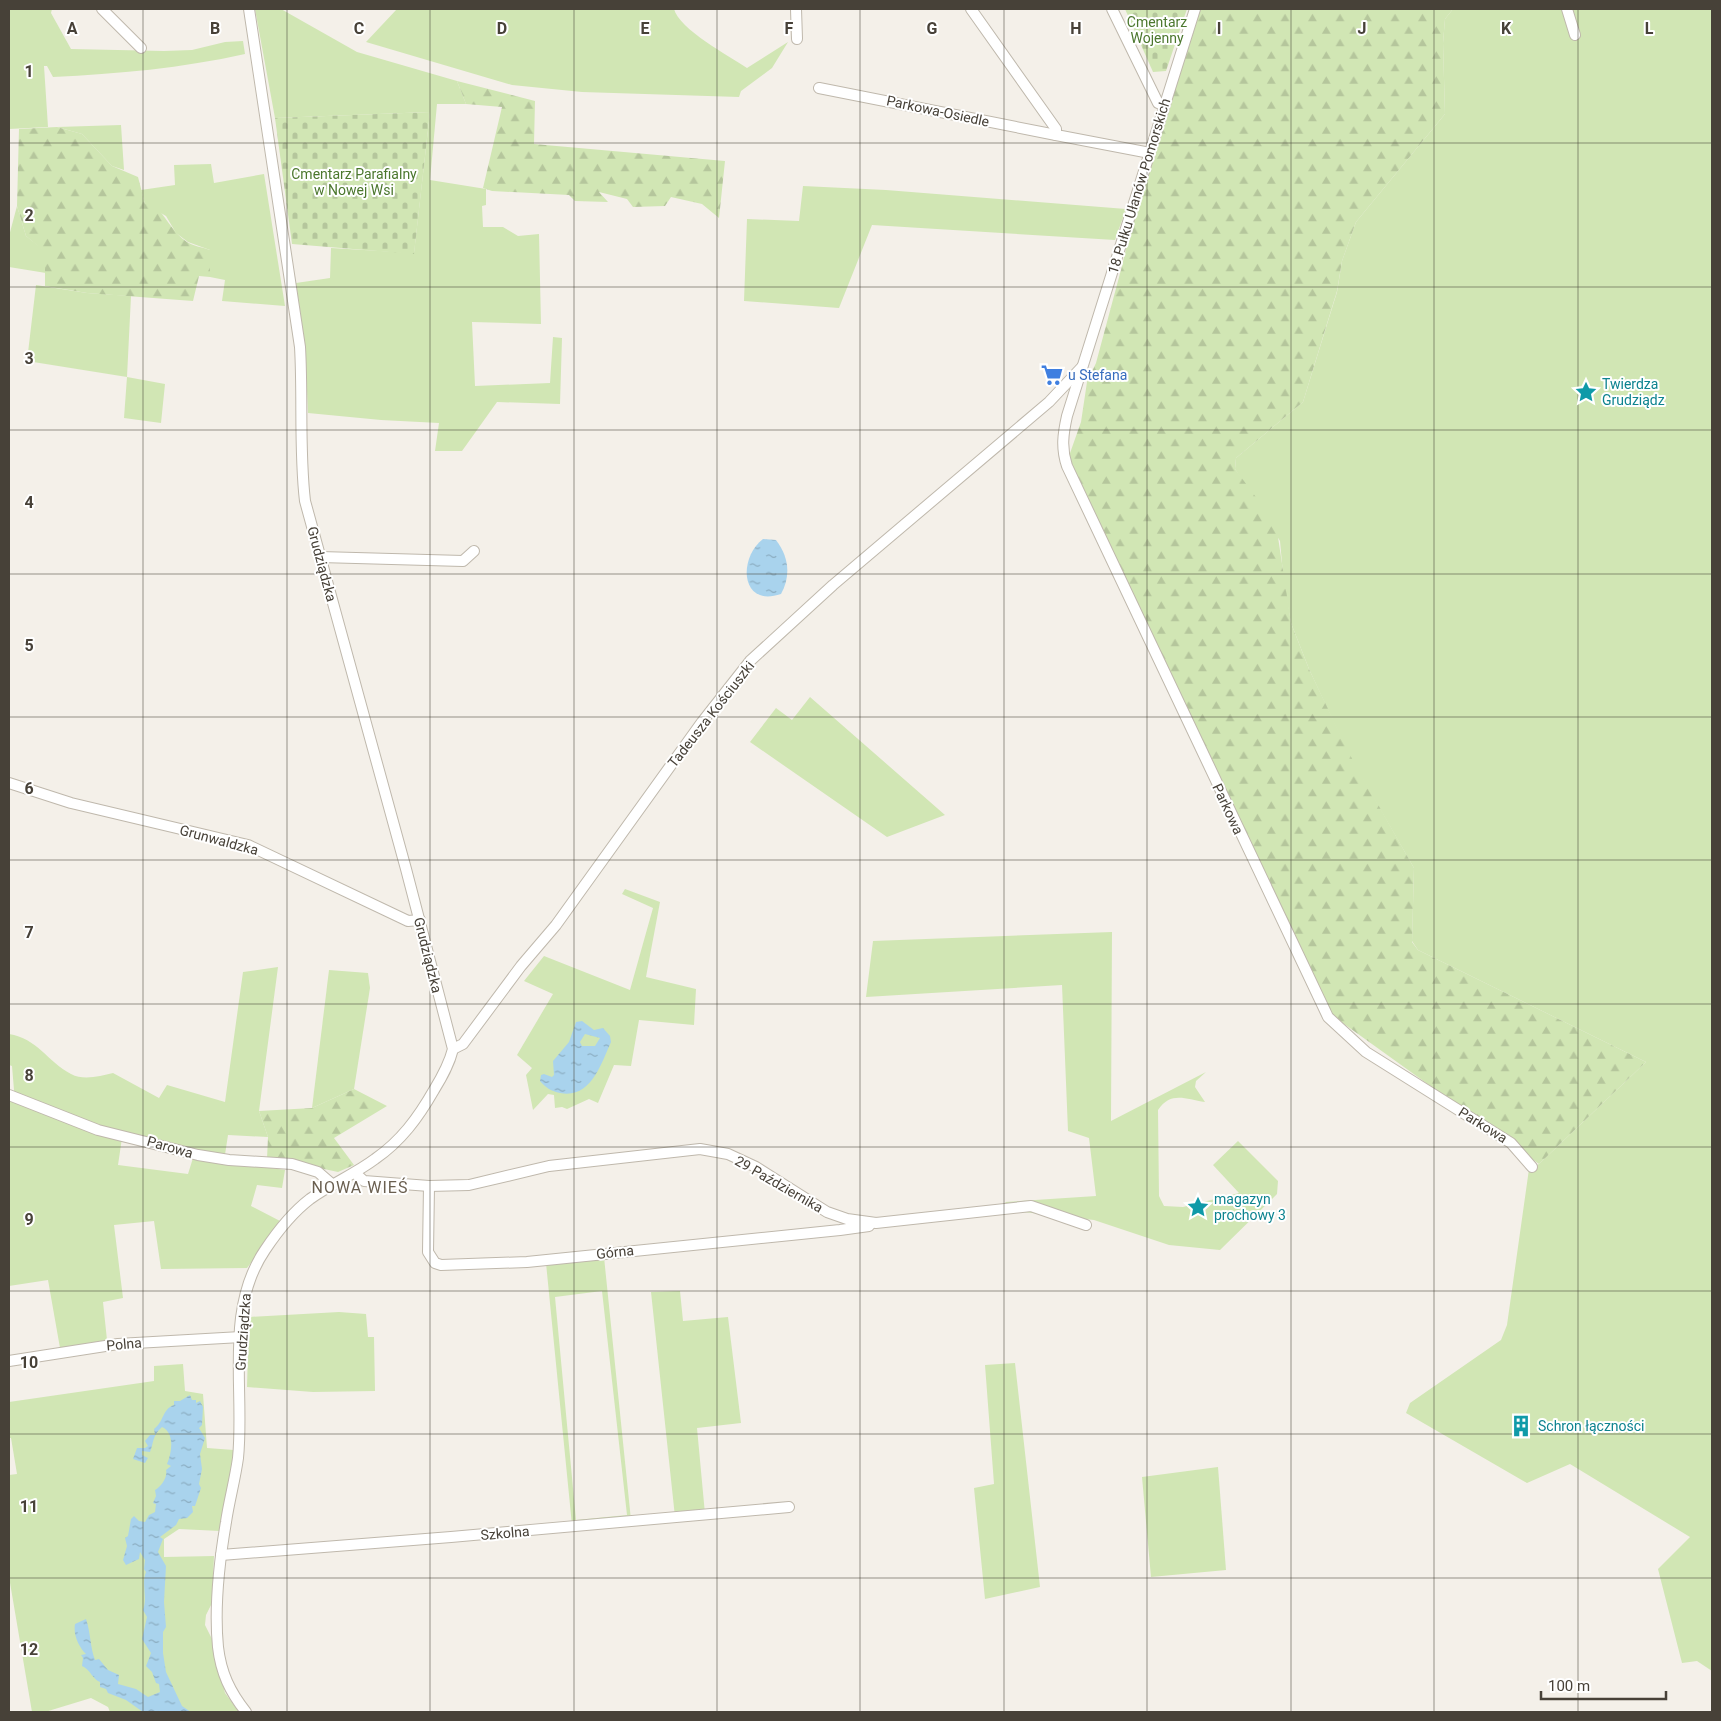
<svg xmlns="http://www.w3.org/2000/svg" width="1721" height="1721" font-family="Roboto,sans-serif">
<defs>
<pattern id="forest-firs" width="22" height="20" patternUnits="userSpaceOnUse" patternTransform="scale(1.25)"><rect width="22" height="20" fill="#d1e6b4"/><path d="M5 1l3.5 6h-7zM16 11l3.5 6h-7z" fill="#b5c69c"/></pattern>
<pattern id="cemetery-stones" width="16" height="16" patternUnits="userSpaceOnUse" patternTransform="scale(1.25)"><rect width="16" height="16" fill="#d1e6b4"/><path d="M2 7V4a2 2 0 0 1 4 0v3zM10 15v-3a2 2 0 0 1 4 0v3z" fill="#b5c69c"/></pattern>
<pattern id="water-ripples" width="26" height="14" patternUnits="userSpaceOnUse" patternTransform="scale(1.25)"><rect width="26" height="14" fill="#a9d3ed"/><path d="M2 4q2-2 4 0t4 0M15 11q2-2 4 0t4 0" fill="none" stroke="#8badc1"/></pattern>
</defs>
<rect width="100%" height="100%" fill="#f4f0e9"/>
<!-- grass -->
<g fill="#d1e6b4" fill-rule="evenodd">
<path d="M9,9H52L51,13L71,49L164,51L192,50L225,42L243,41L245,54C182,68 118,74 53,77L47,66H44L48,127L9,129Z"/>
<path d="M255,9H281L357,52L457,81L466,104H437L430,180L486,189V205L482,206L483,227H503L518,236L539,234L541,324L472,322L475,386L550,383L553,337L562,338L560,404L497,402L462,451H435L439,423L381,420L308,413L305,346L296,283L330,278L331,248L414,253L430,112L275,118Z"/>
<path d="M397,9H674C679,29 729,56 747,68L788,42L772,68L741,91L739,97L582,92L512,85L366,42Z"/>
<path d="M1453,9H1712V1671L1697,1661L1682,1663L1658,1569L1690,1537L1570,1464L1527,1483L1406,1413L1410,1403L1501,1340L1507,1325L1529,1169L1539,1164L1646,1062L1418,950L1412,941L1414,868L1349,755L1309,669L1291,623L1284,585L1280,541L1235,469L1236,458L1303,402L1337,292L1342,261L1356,222L1445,114L1443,43L1445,19Z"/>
<path d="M121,125L124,170L112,166L82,134L57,127Z"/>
<path d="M211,164L214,183L264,174L285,306L222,301L225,280L210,277V250L188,242L176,233L166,216L145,204L141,190L175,185L174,165Z"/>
<path d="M803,186L886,190L1126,209L1115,240L872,225L839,308L744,301L747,219L799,221Z"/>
<path d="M17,206L26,236L45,251L46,273L9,267V236Z"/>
<path d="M36,285L87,293L131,296L127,377L165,384L161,423L124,418L127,377L27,361Z"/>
<path d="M810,697L945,815L887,837L750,742L776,708L792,720Z"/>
<path d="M625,889L660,902L646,977L696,989L694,1025L639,1020L631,1066L614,1065L598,1103L589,1099L567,1109L562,1107L555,1108L554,1095L548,1094L533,1110L526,1075L532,1068L517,1055L553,994L524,981L544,956L630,990L653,908L622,894Z"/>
<path d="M1112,932L1111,1121L1206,1072L1196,1081L1195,1087L1205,1102C1185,1099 1171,1091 1158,1110L1159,1196L1164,1206L1183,1207L1239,1193L1213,1165L1238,1141L1278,1181L1277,1194L1220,1250L1169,1245L1094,1220L1013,1211L1005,1202L1096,1196L1089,1138L1068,1131L1062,985L866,997L873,941Z"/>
<path d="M278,967L259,1111L268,1137L228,1135L224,1161L285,1170L282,1188L257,1185L251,1206L282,1222L247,1268L161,1269L154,1221L114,1225L123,1298L103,1302L107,1340L60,1348L48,1280L9,1286V1100L15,1102L12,1066L9,1065V1034C37,1038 48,1062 71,1074C84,1081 100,1076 113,1073L159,1098L167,1085L225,1102L243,972ZM122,1138L193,1158L188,1174L118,1165Z"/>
<path d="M329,970L368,973L370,988L354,1089L312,1108Z"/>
<path d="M604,1257L631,1520L572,1525L546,1263ZM602,1291L627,1515L576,1520L555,1297Z"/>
<path d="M680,1291L683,1321L728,1317L741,1423L697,1428L705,1514L675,1517L651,1292Z"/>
<path d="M339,1312L366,1314L368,1337H374L375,1391L313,1392L247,1387L249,1317Z"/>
<path d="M1015,1363L1040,1587L985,1599L974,1488L994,1484L985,1365Z"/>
<path d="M183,1364L185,1391L203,1394L207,1448L234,1450L220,1531L179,1529L164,1539V1557L214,1556L212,1603L206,1615L205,1625L212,1639L225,1693L239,1712H110L108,1707L91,1698L45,1712H32L9,1577V1475L17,1474L11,1438H9V1402L154,1381V1366Z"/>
<path d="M1218,1467L1226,1570L1151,1577L1142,1477Z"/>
</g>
<!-- forest -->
<g fill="url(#forest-firs)">
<path d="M1197,9H1453L1445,19L1443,43L1445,114L1356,222L1342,261L1337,291L1303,402L1236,458L1235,469L1276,524L1291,623L1309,669L1350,755L1414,868L1412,942L1418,950L1646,1062L1539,1164L1333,1016L1071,470L1069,456L1081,422L1087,382L1096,363L1122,266L1135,210Z"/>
<path d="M457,81L535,101L534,144L725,161L719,218L702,204L671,197L665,206L633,207L627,199L599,192L608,202L575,201L569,195L492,191L483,188L502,107L466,104Z"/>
<path d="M57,127L82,134L112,166L138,177L145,204L153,203C164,214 173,233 187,242C193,246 202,247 210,250V277L199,276L193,301L87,293L45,286V252L26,236L17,206L19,129Z"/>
<path d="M354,1089L387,1106L334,1138L354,1165L338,1172L296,1163L267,1159L268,1137L259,1111L312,1108Z"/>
</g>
<!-- cemetery -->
<g fill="url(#cemetery-stones)">
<path d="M1125,9H1187L1166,71L1153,72Z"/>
<path d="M430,112L414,254L292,244L275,118Z"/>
</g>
<!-- water -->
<g fill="url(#water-ripples)" fill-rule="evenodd">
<path d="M763,539L776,540C789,557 791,576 781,594C740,608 738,558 763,539Z"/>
<path d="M582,1021L594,1030L603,1028L610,1036L611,1042C601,1064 591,1099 560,1093C551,1091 546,1088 540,1081L541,1075L544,1074L552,1077L554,1075L553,1061L569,1042L576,1022ZM585,1034L600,1038L595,1046H582L580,1042Z"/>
<path d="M190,1395L192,1400H196V1403L200,1401L203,1407L202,1425L199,1428L205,1438L200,1454L202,1469L199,1484L201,1488L195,1506H192L193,1512L187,1518L179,1519L176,1525L160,1537L163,1539L158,1552L166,1566L164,1602L166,1627L163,1632V1653L166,1672L182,1706L191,1712H143L126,1700L108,1693L106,1689L100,1687V1682C93,1680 90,1669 82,1666L83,1658L81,1655L86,1654C79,1647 73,1635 75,1624L86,1619C91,1634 90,1647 95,1660L99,1659L108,1670L119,1675L118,1684L136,1689L148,1697L160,1692L159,1684L156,1683L152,1672L146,1666L151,1653L142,1639L147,1617L143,1610C148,1597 141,1584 146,1572L144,1569L145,1560L140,1552L139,1559L126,1565L123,1560L127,1546L125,1538L128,1536L131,1519L134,1516L139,1521L145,1522L149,1515L155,1512L156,1504L153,1503L156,1496L155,1490C161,1487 168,1477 166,1470L171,1466L167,1464C172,1452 175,1433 162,1427C152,1436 154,1442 150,1452L142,1451V1455L148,1458L145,1463L133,1459L137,1448H145L148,1446L145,1441L150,1435H155L154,1429C164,1422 162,1409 174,1405V1401H180Z"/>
</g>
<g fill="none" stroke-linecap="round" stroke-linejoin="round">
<!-- minor casing -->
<g stroke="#bfb8ac" stroke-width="12">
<g id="minor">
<path d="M102,9L141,48"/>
<path d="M796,9L797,39"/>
<path d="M971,9L1056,129V135L1150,153"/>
<path d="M1112,9L1158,103L1164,105"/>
<path d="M1195,9L1067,416C1063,434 1061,448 1067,466L1328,1017L1366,1052L1511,1143L1532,1167"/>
<path d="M1567,9L1575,35"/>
<path d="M819,88L1056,135"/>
<path d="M320,557L463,561L474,551"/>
<path d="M9,783L71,803L248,845L408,921L420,920"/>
<path d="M453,1049L463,1044L521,966L556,925L702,722L750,661L833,585L1049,402L1082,367"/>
<path d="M9,1095L98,1130L198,1155L229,1160L292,1164L318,1172L333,1185"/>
<path d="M355,1173L364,1181L429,1186L469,1185L549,1166L700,1149L728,1154L756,1167L827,1212L847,1219L876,1223L1031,1206L1086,1225"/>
<path d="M429,1186L428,1252L435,1263L441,1265L527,1262L840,1230L869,1226L871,1223"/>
<path d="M9,1361L118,1344L241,1337"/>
<path d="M221,1555L451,1537L789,1507"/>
<path d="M246,1712C230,1692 221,1673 218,1647C214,1606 219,1563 226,1522C229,1501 235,1480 238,1458C245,1390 224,1310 265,1250C277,1232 293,1212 310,1199C331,1184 355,1174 375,1159C401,1141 418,1118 434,1090C442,1077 449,1065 453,1049L406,869L305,501C299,450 303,398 300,347L249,9"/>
</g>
</g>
<!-- minor -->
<use href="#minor" stroke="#fff" stroke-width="10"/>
</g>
<!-- grid -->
<path fill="none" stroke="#474138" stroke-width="1" stroke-opacity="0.55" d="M143,9V1712M287,9V1712M430,9V1712M574,9V1712M717,9V1712M860,9V1712M1004,9V1712M1147,9V1712M1291,9V1712M1434,9V1712M1578,9V1712M9,143H1712M9,287H1712M9,430H1712M9,574H1712M9,717H1712M9,860H1712M9,1004H1712M9,1147H1712M9,1291H1712M9,1434H1712M9,1578H1712"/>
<!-- icons -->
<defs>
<g id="supermarket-bare" transform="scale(1.725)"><path d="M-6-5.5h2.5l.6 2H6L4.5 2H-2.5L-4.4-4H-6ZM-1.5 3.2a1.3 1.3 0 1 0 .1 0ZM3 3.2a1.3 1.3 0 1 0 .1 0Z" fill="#3f7fe0" stroke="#fff" stroke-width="2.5" paint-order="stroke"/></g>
<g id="sight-bare" transform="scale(1.725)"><path d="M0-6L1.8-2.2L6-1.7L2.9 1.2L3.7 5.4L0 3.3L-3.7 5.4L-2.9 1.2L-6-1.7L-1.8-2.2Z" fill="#0f9aa8" stroke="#fff" stroke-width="2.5" paint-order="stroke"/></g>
<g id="building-bare" transform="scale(1.725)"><path d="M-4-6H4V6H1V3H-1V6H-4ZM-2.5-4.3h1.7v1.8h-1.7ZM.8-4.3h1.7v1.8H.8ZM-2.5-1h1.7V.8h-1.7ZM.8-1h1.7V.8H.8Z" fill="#0f9aa8" stroke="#fff" stroke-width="2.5" paint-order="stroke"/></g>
</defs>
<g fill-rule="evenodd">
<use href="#supermarket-bare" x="1052" y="375"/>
<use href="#sight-bare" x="1586" y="392"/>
<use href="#sight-bare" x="1198" y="1207"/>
<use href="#building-bare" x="1521" y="1426"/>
</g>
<g text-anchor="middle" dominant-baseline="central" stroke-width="4" stroke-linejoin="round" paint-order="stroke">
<!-- park labels -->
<g font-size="14" fill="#4b772d" stroke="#fff">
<text x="1157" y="22">Cmentarz<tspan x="1157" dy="16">Wojenny</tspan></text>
<text x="354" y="174">Cmentarz Parafialny<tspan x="354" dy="16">w Nowej Wsi</tspan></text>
</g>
<!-- street labels -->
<g font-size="14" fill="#474138" stroke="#fff">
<text transform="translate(938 111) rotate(12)">Parkowa-Osiedle</text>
<text transform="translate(1139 186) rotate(-73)">18 Pułku Ułanów Pomorskich</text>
<text transform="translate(322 564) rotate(75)">Grudziądzka</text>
<text transform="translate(711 714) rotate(-52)">Tadeusza Kościuszki</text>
<text transform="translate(1228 809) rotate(65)">Parkowa</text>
<text transform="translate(219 840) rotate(15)">Grunwaldzka</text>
<text transform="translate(428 955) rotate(76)">Grudziądzka</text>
<text transform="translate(1483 1125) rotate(32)">Parkowa</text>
<text transform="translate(170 1147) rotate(16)">Parowa</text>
<text transform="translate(779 1184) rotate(30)">29 Października</text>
<text transform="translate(615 1252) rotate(-6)">Górna</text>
<text transform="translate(243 1332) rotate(-86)">Grudziądzka</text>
<text transform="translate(124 1344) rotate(-5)">Polna</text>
<text transform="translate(505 1533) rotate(-5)">Szkolna</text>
</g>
<!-- shop labels -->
<g font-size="14" fill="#366cbe" stroke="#fff" text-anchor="start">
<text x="1068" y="375">u Stefana</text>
</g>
<!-- culture labels -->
<g font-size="14" fill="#0d838f" stroke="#fff" text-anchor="start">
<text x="1602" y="384">Twierdza<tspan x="1602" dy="16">Grudziądz</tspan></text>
<text x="1214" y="1199">magazyn<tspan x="1214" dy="16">prochowy 3</tspan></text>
<text x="1538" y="1426">Schron łączności</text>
</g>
<!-- quarter labels -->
<g font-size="16" letter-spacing="1" fill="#6a5f50" stroke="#fff">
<text x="360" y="1187">NOWA WIEŚ</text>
</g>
</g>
<g font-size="16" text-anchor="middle" font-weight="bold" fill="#474138" stroke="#fff" stroke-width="4" stroke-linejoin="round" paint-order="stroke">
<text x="72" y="34">A</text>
<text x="215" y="34">B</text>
<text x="359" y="34">C</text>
<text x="502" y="34">D</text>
<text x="645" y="34">E</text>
<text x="789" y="34">F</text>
<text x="932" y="34">G</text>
<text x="1076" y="34">H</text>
<text x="1219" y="34">I</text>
<text x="1362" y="34">J</text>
<text x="1506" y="34">K</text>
<text x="1649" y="34">L</text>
<text x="29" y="77">1</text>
<text x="29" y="221">2</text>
<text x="29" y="364">3</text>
<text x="29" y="508">4</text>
<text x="29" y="651">5</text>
<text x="29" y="794">6</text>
<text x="29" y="938">7</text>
<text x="29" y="1081">8</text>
<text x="29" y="1225">9</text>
<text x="29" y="1368">10</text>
<text x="29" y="1512">11</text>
<text x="29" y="1655">12</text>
</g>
<!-- border -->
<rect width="1721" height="1721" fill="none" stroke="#474138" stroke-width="20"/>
<!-- scale -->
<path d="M1541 1691v8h125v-8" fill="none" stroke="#474138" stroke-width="2.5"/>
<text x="1548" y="1691" font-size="15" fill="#474138" stroke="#ffffff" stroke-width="4" paint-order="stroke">100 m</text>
</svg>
